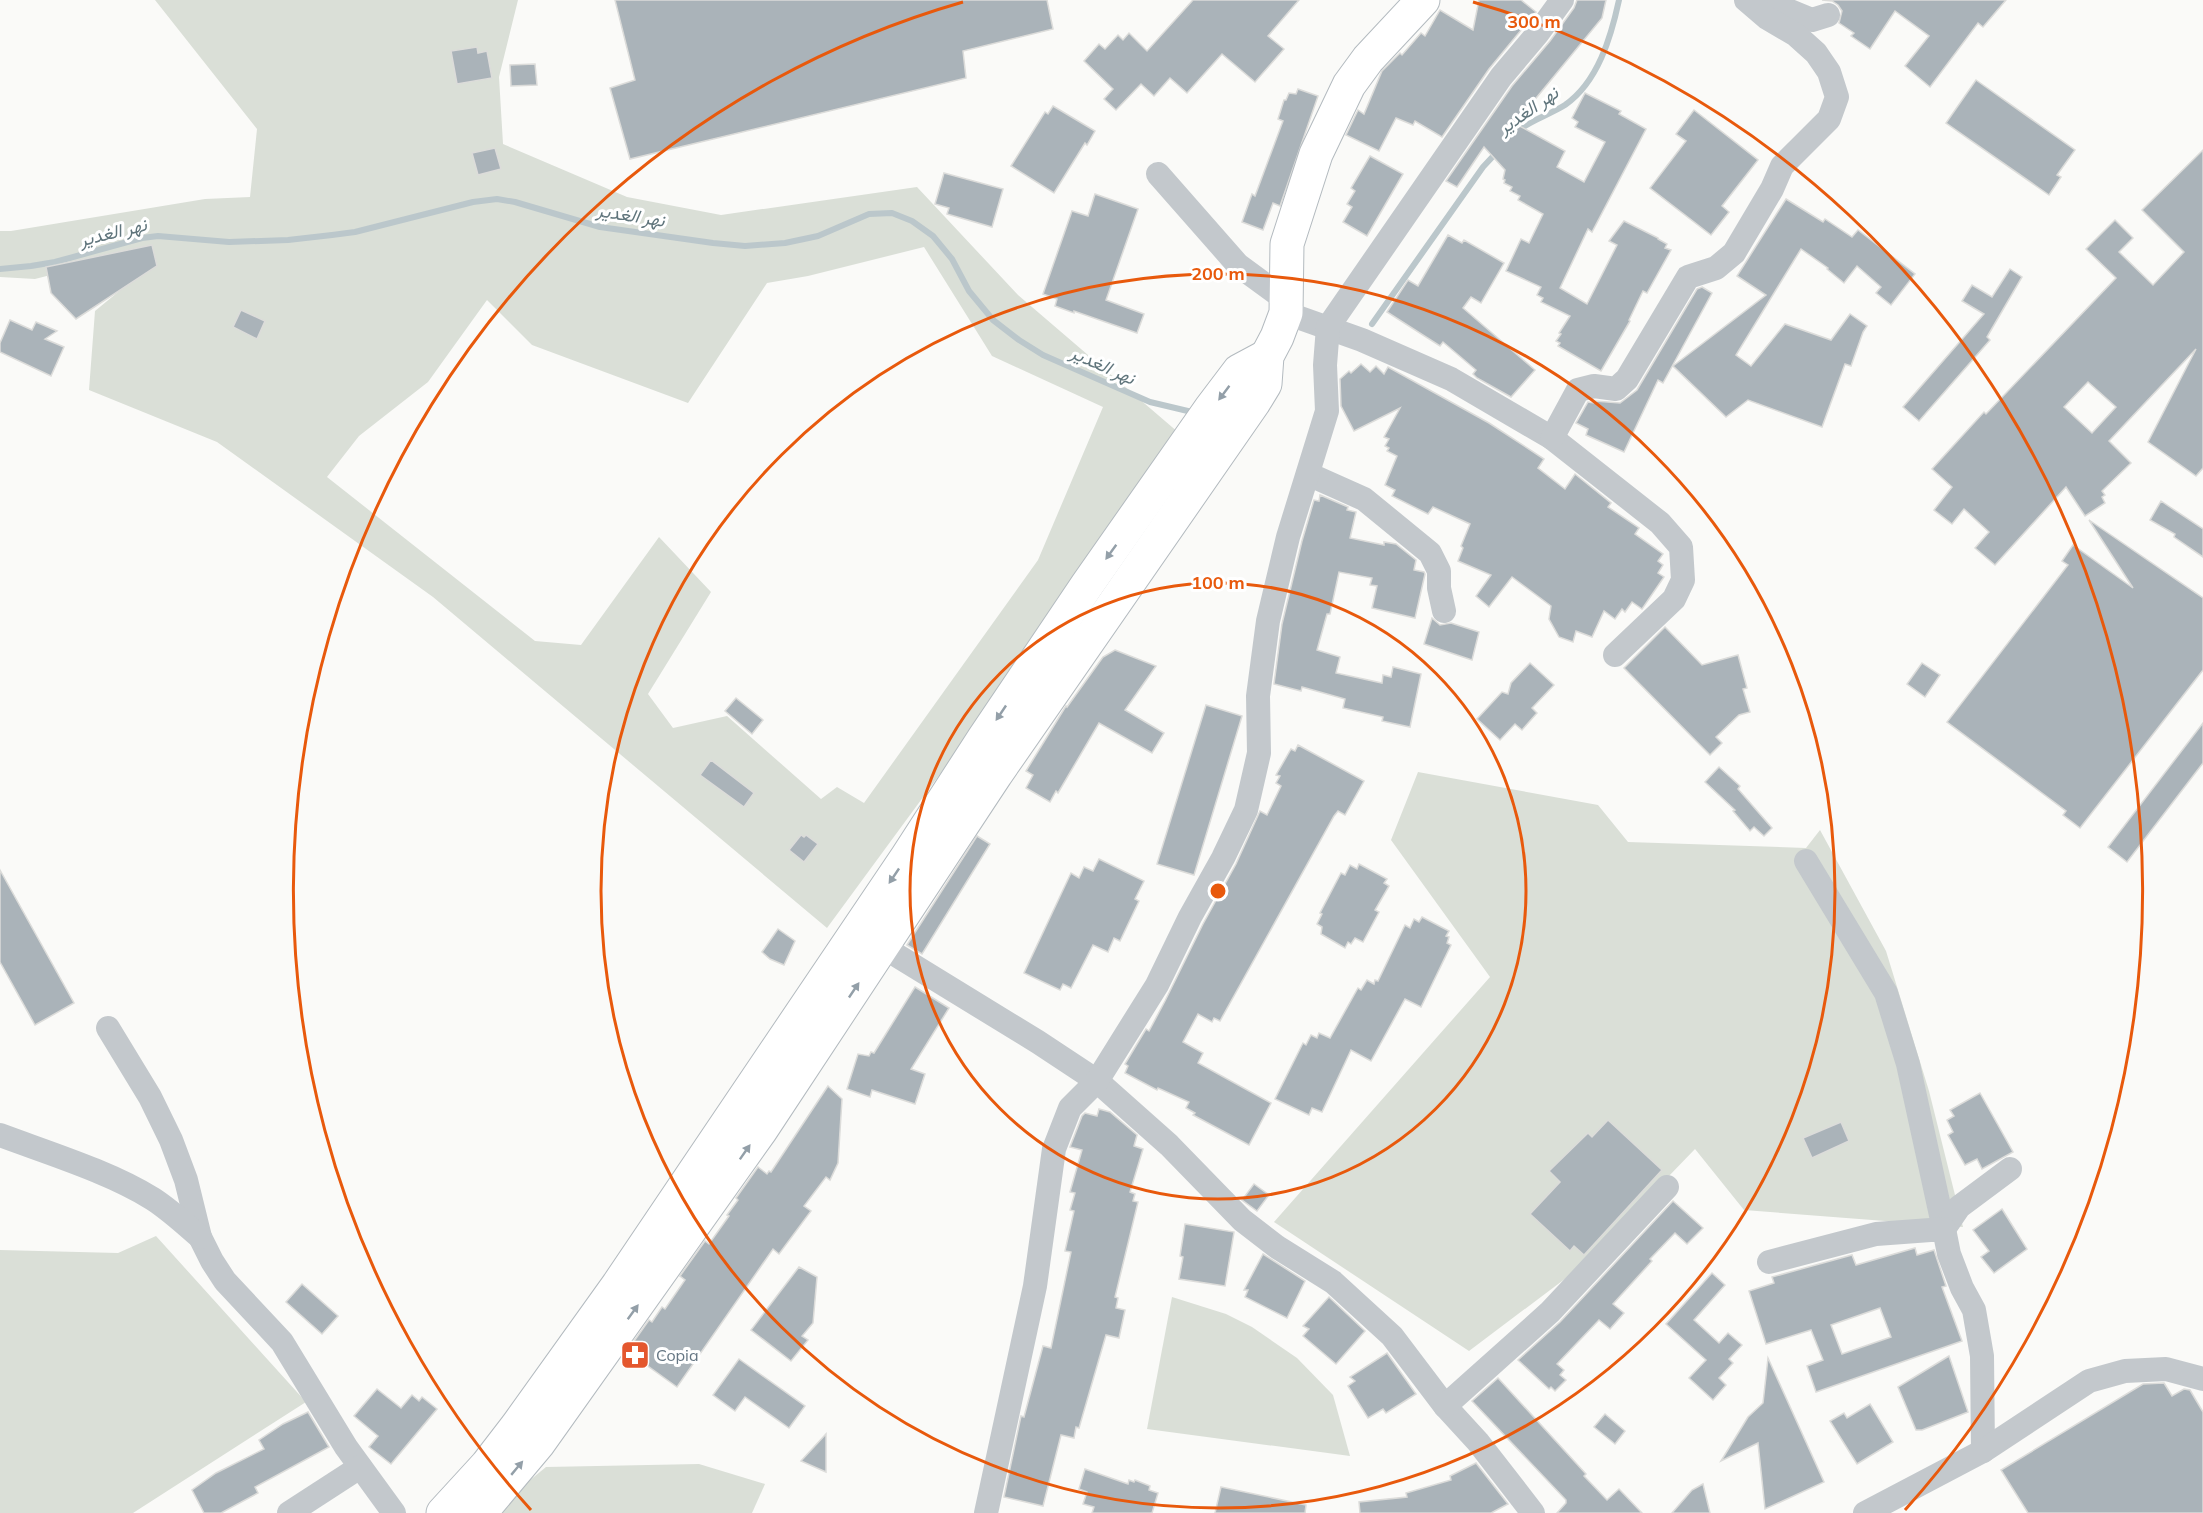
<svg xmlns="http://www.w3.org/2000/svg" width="2203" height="1513" font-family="Mulish,Vazirmatn,sans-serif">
<rect width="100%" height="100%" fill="#fafaf8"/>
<!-- green -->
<g fill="#dadfd7" fill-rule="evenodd">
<path d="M155,0H518L499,77L503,144L627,197L721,215L917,187L1018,295L1186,439L827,928L433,597L217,442L89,390L95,311L152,264L148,250L35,279L0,277V231H11L205,199L250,197L257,129ZM924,247L992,356L1103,407L1038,560L864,803L837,787L821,799L727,716L673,728L648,694L711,592L659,537L581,645L535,641L327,477L359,436L428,382L487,300L532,345L688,403L767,283L808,276Z"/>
<path d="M1418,772L1598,805L1628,842L1806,848L1820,830L1886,951L1929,1091L1963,1227L1744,1210L1695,1149L1582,1266L1469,1351L1274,1222L1490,977L1391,840Z"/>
<path d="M156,1236L306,1402L133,1513H0V1250L118,1253Z"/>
<path d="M1172,1297L1226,1314L1252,1327L1297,1358L1333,1395L1350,1456L1147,1429Z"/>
<path d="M699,1464L765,1484L752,1513H501L507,1499L546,1467Z"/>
</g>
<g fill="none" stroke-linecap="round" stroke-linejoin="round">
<!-- stream -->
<g stroke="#bbc7cb" stroke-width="6">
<path d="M1516,132C1531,120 1549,115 1565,105C1598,82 1611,37 1619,0"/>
<path d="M0,269L31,266L55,262L142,238L158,236L229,242L288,240L332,235L355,232L473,202L497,199L515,202L600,227L713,243L745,246L785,243L818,236L869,214L892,213L912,221L933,236L952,259L969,291L993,320L1019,340L1043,355L1150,402L1192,412"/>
<path d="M1372,324L1483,167L1497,152"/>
</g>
</g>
<!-- building -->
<g fill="#aab3b9" stroke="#dcdcda" stroke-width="1.5" fill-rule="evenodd">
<path d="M615,0H1047L1053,29L963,51L966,78L630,159L610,88L635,80Z"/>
<path d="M1193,0H1299L1268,36L1284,49L1255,82L1222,54L1187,93L1170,78L1154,96L1141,84L1116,110L1104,99L1113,89L1084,61L1099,44L1105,49L1118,35L1123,40L1129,33L1147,51Z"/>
<path d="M1479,0H1521L1536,12L1489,69L1442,137L1415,121L1413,125L1396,118L1379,151L1346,135L1358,110L1364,114L1382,71L1400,53L1402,55L1421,33L1425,36L1440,10L1473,30Z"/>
<path d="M1577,0H1606L1602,18L1523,114L1525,116L1516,124L1565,151L1557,167L1584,182L1605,142L1575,127L1578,122L1572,118L1585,93L1621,111L1619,114L1646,129L1592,232L1588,229L1560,288L1587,304L1617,245L1609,241L1624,221L1658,238V239L1667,244L1665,248L1671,250L1647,293L1643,291L1629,320L1630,321L1601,371L1558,346L1560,343L1556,341L1561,334L1559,333L1570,316L1541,302L1543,298L1537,295L1541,287L1506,271L1521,239L1529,243L1543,214L1518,200L1520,196L1510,191L1512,187L1504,183L1505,180L1503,179L1505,170L1484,147L1457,187L1446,181L1512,86L1550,41L1574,8Z"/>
<path d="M1822,0H2006L1983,27L1978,23L1930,87L1905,66L1929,36L1895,11L1870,49L1851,36L1854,33L1839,23L1842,11L1838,5L1832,1Z"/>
<path d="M477,47L478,53L487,51L492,78L457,84L451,51Z"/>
<path d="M535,64L537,85L511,86L510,65Z"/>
<path d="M1976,80L2075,150L2057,175L2061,177L2049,195L1946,123Z"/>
<path d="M1298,89L1318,96L1280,206L1273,203L1263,230L1242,222L1252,194L1255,196L1283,121L1278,119L1284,100H1286L1289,93L1296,94Z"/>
<path d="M1053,106L1095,131L1087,145L1085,143L1054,193L1011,166L1045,112L1048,114Z"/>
<path d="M1694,110L1758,160L1722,206L1729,212L1711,235L1650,188L1686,141L1676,134Z"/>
<path d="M495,148L501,169L478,175L472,153Z"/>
<path d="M2203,150V468L2196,476L2148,442L2196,349L2109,441L2131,463L2102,491L2105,495L2102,497L2105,503L2085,516L2066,487L1995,565L1975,548L1989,532L1964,509L1952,524L1934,510L1952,487L1932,469L1984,412L1986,414L2116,278L2086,249L2115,220L2133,238L2119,252L2153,285L2184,252L2142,210ZM2088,382L2116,407L2092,433L2064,407Z"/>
<path d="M1370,156L1403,174L1367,236L1343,222L1352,207L1347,204L1355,191L1351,188Z"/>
<path d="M944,173L1003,189L992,227L947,214L949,208L935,204Z"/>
<path d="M1095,194L1138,209L1106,300L1144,314L1137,333L1074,311V313L1055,306L1057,299L1043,294L1072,211L1088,216Z"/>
<path d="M1786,199L1823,222L1825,219L1852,237L1858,230L1915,274L1891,305L1876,293L1881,287L1857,266L1844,283L1827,269L1828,268L1801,249L1736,355L1751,366L1785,324L1831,340L1850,314L1867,326L1863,332L1851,366L1845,364L1822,427L1748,400L1726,417L1673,366L1766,295L1737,276Z"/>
<path d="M1448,235L1462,243L1464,240L1504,263L1481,303L1471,297L1463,308L1535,370L1511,397L1477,378L1473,374L1476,370L1443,342L1440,346L1387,312L1408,280L1418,286Z"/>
<path d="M152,245L157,266L76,319L51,293L46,267Z"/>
<path d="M2010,269L2022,277L1987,337L1990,340L1919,421L1903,407L1984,314L1962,301L1972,285L1992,297Z"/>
<path d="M1702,287L1712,293L1663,383L1658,380L1624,452L1586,435L1588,429L1576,423L1588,402L1594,403L1595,401L1620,403L1637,390L1697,289Z"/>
<path d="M241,310L265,321L257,339L233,327Z"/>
<path d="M10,320L32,330L36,322L57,331L45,339L64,347L51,376L0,352V343Z"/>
<path d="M1361,364L1370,372L1376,366L1384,374L1388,367L1489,423L1544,459L1538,468L1565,489L1575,474L1611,503L1608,507L1639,528L1635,534L1663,554L1658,561L1663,565L1658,573L1664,577L1642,609L1632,602L1625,612L1622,609L1615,619L1604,611L1592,637L1576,631L1573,642L1559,637L1549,619L1551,606L1512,577L1489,607L1476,596L1491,575L1458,561L1463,548L1461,546L1470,524L1433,507L1428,514L1392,496L1395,490L1385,485L1397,456L1387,451L1389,448L1385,446L1389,439L1384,437L1400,408L1354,431L1341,406L1340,379L1349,371L1351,373Z"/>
<path d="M1320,495L1348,507L1347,510L1356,512L1350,538L1384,545V542L1396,544L1416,560L1414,570L1424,572L1425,574L1415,618L1372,608L1377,586L1370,585L1372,578L1339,572L1330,614H1327L1317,650L1340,657L1336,673L1382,683L1383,675L1391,677L1393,667L1421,674L1410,727L1382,721L1383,717L1343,708L1345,699L1302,687L1301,691L1274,684L1282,624L1302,541L1314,500L1319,501Z"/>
<path d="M2161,501L2203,529V557L2174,537L2175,534L2150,520Z"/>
<path d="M2089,520L2203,598V670L2080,828L2063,815L2066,811L1947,722L2068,565L2062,561L2073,545L2133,588Z"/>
<path d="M1432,618L1440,625L1451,623L1479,632L1472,660L1424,644Z"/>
<path d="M1665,627L1702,665L1738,655L1747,688L1743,689L1750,712L1739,715L1716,737L1722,743L1710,755L1624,668Z"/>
<path d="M1115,650L1156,666L1125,710L1164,733L1152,753L1099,723L1058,793L1056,791L1050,802L1026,788L1033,775L1026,771L1066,706L1067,707L1103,657Z"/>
<path d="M1530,663L1554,685L1532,708L1537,713L1522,730L1515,724L1500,740L1477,719L1502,692L1508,694L1511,683Z"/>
<path d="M1922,663L1940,675L1925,697L1907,684Z"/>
<path d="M736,698L763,720L752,734L725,711Z"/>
<path d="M1206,705L1242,716L1194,875L1157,864Z"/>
<path d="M2203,723V763L2127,862L2108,847Z"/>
<path d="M1298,745L1364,781L1345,815L1338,811L1334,816L1220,1021L1214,1018L1212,1022L1198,1014L1183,1042L1203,1053L1198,1063L1271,1103L1249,1145L1193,1115L1195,1113L1186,1108L1189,1102L1158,1088L1157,1090L1125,1073L1128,1066L1125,1064L1146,1029L1149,1031L1165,1001L1203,924L1236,864L1260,811L1267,815L1281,786L1276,783L1280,776L1276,775L1291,749L1295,751Z"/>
<path d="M711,760L754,793L744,807L700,775Z"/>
<path d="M1719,767L1740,786L1738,789L1772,828L1764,836L1754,827L1750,831L1733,811L1735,810L1705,782Z"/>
<path d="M801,835L804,837L806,835L818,844L804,862L789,850Z"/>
<path d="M977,836L990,844L922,954L907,945Z"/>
<path d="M1099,859L1144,881L1135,899L1139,901L1120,941L1114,938L1108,952L1093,945L1071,988L1063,984L1060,990L1024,973L1071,873L1079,878L1084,867L1093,871Z"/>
<path d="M1359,864L1387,879L1384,883L1389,886L1375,910L1379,912L1363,942L1355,938L1351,944L1348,942L1345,948L1321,934L1322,927L1317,924L1322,914L1320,913L1341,873L1345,875L1350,865L1357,869Z"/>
<path d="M0,870L74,1003L35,1025L0,962Z"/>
<path d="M1422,917L1449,931L1446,936L1449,937L1447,943L1451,945L1421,1007L1405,999L1371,1061L1351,1050L1322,1112L1312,1108L1309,1115L1275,1099L1303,1043L1306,1045L1311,1035L1317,1038L1319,1033L1330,1038L1358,988L1361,990L1367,980L1374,984L1375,980L1378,981L1405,925L1410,928L1414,919L1419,922Z"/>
<path d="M778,929L795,941L784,965L770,959L762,952Z"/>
<path d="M915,987L949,1008L911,1069L925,1074L915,1104L872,1090L870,1097L847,1089L858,1054L869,1056L871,1052L874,1053Z"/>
<path d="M828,1086L842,1099L838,1163L830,1180L826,1177L804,1206L811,1211L779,1254L773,1249L677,1387L627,1351L649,1320L652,1322L662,1307L665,1309L685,1280L680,1276L705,1241L709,1244L729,1216L727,1215L738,1200L736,1198L758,1167L767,1174L769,1171L771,1172Z"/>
<path d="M1980,1093L2013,1152L1982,1169L1977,1159L1965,1165L1948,1135L1953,1132L1947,1120L1954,1116L1950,1110Z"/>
<path d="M1099,1109L1110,1112L1137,1135L1134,1146L1143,1149L1130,1192L1135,1194L1133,1201L1138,1202L1115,1297L1118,1298L1116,1308L1125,1310L1119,1338L1106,1335L1079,1428L1076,1427L1074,1438L1061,1435L1043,1506L1004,1497L1021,1416L1024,1417L1043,1346L1051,1348L1071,1252L1065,1251L1074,1211L1070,1210L1075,1193L1070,1192L1082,1150L1070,1147L1082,1116L1085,1113L1097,1116Z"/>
<path d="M1608,1120L1662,1170L1584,1255L1574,1246L1570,1251L1530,1214L1560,1182L1549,1171L1588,1133L1592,1137Z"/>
<path d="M1841,1122L1849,1141L1812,1158L1803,1138Z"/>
<path d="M1254,1184L1269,1195L1257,1211L1242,1200Z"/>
<path d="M1673,1201L1703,1228L1687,1244L1675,1233L1650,1259L1652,1261L1613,1304L1624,1313L1610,1329L1599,1320L1557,1364L1564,1370L1560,1375L1566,1380L1555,1391L1551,1387L1549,1389L1518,1360L1560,1322Z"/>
<path d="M2002,1209L2027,1249L1994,1273L1981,1257L1989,1251L1973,1230Z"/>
<path d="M1185,1224L1234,1232L1225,1286L1179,1279L1183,1257L1180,1256Z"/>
<path d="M1915,1248L1917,1255L1934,1250L1946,1286L1942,1287L1962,1341L1816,1392L1807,1366L1823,1360L1811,1330L1766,1344L1749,1291L1774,1283L1772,1277L1852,1255L1856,1265ZM1880,1308L1891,1337L1842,1354L1831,1325Z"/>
<path d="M1263,1254L1305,1281L1287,1318L1245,1297L1248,1290H1244Z"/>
<path d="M799,1267L817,1277L813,1323L802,1336L808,1340L791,1361L751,1330Z"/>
<path d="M1712,1273L1725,1285L1694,1320L1719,1343L1728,1333L1742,1345L1729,1359L1733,1363L1719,1378L1726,1385L1713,1400L1689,1378L1706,1360L1666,1324Z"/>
<path d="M302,1284L338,1316L322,1334L286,1302Z"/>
<path d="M1329,1297L1365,1331L1336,1364L1303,1336L1309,1329L1303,1326Z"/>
<path d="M1387,1353L1416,1394L1386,1413L1383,1409L1368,1418L1348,1386L1355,1381L1350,1377Z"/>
<path d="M1949,1356L1968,1412L1922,1430H1916L1898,1387Z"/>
<path d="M1768,1358L1824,1482L1765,1509L1758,1443L1721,1461L1748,1417L1763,1403Z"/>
<path d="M739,1359L805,1406L789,1428L745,1397L735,1411L713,1395Z"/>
<path d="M1498,1378L1586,1474L1584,1476L1607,1500L1619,1489L1642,1513H1557L1566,1503V1500L1472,1401Z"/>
<path d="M2164,1383L2172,1396L2184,1389L2190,1390L2203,1412V1513H2028L2001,1470L2143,1384Z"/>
<path d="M377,1389L401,1408L412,1395L419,1401L422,1397L437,1409L391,1464L369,1447L378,1436L354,1416Z"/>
<path d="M1870,1404L1893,1442L1857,1464L1830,1421L1844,1413L1847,1418Z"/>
<path d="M308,1412L329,1447L255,1487L258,1493L221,1513H204L192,1490L216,1473L264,1449L259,1440L283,1424Z"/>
<path d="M1605,1414L1625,1431L1615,1444L1594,1427Z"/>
<path d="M826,1434V1472L801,1461Z"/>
<path d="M1476,1463L1508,1504L1491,1513H1360L1359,1502L1407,1497L1406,1493L1451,1480L1450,1476Z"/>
<path d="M1085,1469L1128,1484L1129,1480L1134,1482L1135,1480L1150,1486L1149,1490L1158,1493L1152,1513H1092L1094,1507L1083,1504L1087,1492L1079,1489Z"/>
<path d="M1703,1484L1710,1513H1672L1692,1490Z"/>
<path d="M1221,1487L1306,1505L1305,1513H1215Z"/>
</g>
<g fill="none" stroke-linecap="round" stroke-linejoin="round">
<!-- secondary casing -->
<g stroke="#b3babf" stroke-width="35">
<g id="secondary">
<path d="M443,1513L487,1465L517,1426L618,1285L907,857L984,738L1087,585L1211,408L1239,371L1267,356"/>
<path d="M480,1513L538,1444L761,1130L996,774L1254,402L1265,384L1267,356L1277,337L1286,313L1287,244L1316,154L1349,85L1368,59L1423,0"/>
</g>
</g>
<!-- street -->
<g stroke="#c3c8cc" stroke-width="24">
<path d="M1763,0L1812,20L1828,15"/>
<path d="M1158,174L1238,265L1287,301"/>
<path d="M1286,313L1362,340L1451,379L1552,438L1660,523L1681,547L1683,580L1674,599L1615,655"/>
<path d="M1552,438L1578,390L1594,386L1616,389L1627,379L1688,277L1716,268L1734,253L1772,189L1782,166L1829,119L1837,97L1829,72L1816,53L1796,35L1767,18L1746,0"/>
<path d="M1308,474L1364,499L1430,553L1439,571V588L1444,611"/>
<path d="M1806,861L1886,993L1908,1064L1944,1229"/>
<path d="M870,939L1038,1042L1097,1081L1169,1145L1242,1220L1277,1247L1333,1282L1392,1336L1445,1406L1478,1442L1533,1513"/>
<path d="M108,1028L150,1097L171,1140L186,1180L200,1237L212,1261L225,1281L282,1342L346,1447L394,1513"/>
<path d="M0,1135C48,1153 110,1172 153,1199C170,1210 185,1224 200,1237"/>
<path d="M1944,1229L1959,1207L2010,1169"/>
<path d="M1769,1262L1876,1234L1944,1229L1949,1254L1962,1288L1974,1310L1982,1356L1983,1451"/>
<path d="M1445,1406L1550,1312L1667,1187"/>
<path d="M289,1513L360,1467"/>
<path d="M986,1513L1035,1286L1054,1149L1070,1108L1097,1081L1157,985L1190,917L1223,858L1246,810L1259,753L1258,696L1268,621L1288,537L1327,411L1325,365L1328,327L1501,77L1538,33L1562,0"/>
<path d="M1865,1513L1983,1451L2089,1381L2125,1371L2166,1369L2203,1379"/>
</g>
<!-- secondary -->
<use href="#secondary" stroke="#fff" stroke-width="33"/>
</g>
<!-- one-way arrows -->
<defs><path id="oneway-solid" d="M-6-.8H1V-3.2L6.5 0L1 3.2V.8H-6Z" transform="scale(1.5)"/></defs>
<g fill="#939fa8">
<use href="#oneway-solid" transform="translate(1224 393) rotate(127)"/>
<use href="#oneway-solid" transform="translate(1111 552) rotate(126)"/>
<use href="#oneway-solid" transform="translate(1001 713) rotate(124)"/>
<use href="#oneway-solid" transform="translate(894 876) rotate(124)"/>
<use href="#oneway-solid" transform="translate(854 990) rotate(-56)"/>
<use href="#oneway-solid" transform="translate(745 1152) rotate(-55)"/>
<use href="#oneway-solid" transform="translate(633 1312) rotate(-54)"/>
<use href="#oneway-solid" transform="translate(517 1468) rotate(-50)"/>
</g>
<!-- distance rings -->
<g fill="none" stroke="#e8590c" stroke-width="3">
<circle cx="1218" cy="891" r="308"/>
<circle cx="1218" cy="891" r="617"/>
<path d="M531 1510A925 925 0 0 1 963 2M1473 2A925 925 0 0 1 1905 1510"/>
</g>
<!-- icons -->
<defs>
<g id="pharmacy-square" transform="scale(1.5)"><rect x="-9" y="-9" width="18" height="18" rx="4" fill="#e4572e" stroke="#fff"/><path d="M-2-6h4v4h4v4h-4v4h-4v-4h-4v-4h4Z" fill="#fff"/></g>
</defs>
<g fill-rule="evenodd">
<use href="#pharmacy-square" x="635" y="1355"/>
</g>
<g text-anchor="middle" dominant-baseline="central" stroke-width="6" stroke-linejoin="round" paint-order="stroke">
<!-- poi labels -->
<g font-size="16" fill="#657683" stroke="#fff" text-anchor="start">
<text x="656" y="1355">Copia</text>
</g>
<!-- water labels -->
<g font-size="18" font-style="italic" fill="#60757c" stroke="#fff">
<text transform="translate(1528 110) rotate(-35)">نهر الغدير</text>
<text transform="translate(631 215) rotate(9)">نهر الغدير</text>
<text transform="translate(113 232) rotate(-14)">نهر الغدير</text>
<text transform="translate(1103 365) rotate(24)">نهر الغدير</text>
</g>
</g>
<circle cx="1218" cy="891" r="9" fill="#e8590c" stroke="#fff" stroke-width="3"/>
<g font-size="18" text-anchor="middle" font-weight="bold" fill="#e8590c" stroke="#fff" stroke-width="6" stroke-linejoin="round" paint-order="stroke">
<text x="1534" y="28">300 m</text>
<text x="1218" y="280">200 m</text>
<text x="1218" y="589">100 m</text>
</g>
</svg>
